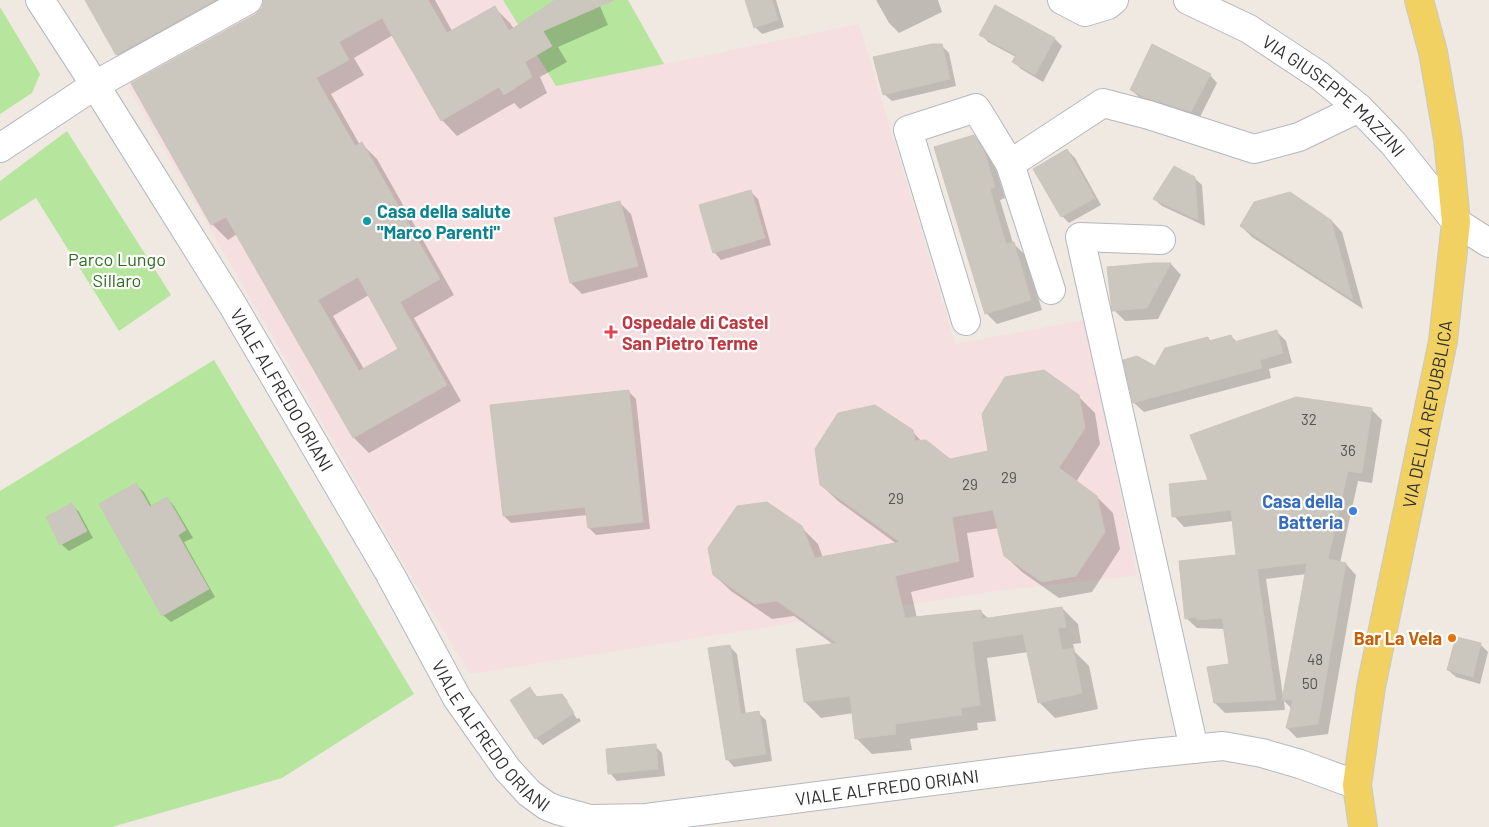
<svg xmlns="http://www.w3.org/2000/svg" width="1489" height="827" font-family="Barlow,sans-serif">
<rect width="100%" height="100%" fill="#efe9e1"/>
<!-- medical -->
<path fill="#f5dfe0" d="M265,0H505L557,86L859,24L955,344L1085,320L1137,575L989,592L470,674L404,564L126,83Z"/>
<!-- green -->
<g fill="#b6e59e">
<path d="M503,0H628L664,64L556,86Z"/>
<path d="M0,7L40,74L32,93L0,114Z"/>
<path d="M67,131L171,295L119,331L36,198L0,221V181Z"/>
<path d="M214,360L414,694L282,778L112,827H0V491Z"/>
</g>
<!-- shadow -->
<g fill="#0003" fill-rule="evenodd">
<path d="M87,0H262L256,1L133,70L117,55Z"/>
<path d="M265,0H435L452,31L495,8L510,23L514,29L563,0H595L600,6L608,25L558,47L567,62L540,77L547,93L520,109L514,103L457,136L442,120L393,35L354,58L364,75L331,94L360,145L362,144L377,159L454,295L414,318L461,401L369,453L354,438L237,234L228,240L212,224L256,15L262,9ZM369,295L400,349L364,369L333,316Z"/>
<path d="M746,0H776L784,27L762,34L755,27Z"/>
<path d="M876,0H938L942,12L899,33L889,23Z"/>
<path d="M996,7L1055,39L1062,46L1043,82L1021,69L1014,62L1016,57L988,42L981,34Z"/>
<path d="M942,46L949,53L956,86L892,101L884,94Z"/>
<path d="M1210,75L1217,83L1199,119L1155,105L1139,97L1131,90Z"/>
<path d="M974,136L985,147L994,163L1005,198L1000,200L1013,243L1024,254L1042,310L997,324L986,313Z"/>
<path d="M1067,150L1075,158L1101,205L1069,223L1062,216Z"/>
<path d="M1194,178L1202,185L1205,226L1162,206L1154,199Z"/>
<path d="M750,191L758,199L771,245L721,260L714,252Z"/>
<path d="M620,203L631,214L648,277L582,294L571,283L555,219Z"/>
<path d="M1331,220L1342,232L1363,309L1252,237L1241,226Z"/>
<path d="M1171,264L1181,275L1158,319L1125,321L1114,310L1108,268Z"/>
<path d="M1276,331L1286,341L1292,363L1269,369L1271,378L1144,412L1134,403L1155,368L1208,338L1212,342L1231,336L1237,342Z"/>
<path d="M628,391L636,399L650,529L596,535L589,528L587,515L511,523L504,516Z"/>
<path d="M1078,396L1095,413L1100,444L1076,482L1097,497L1113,513L1120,549L1092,592L1059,598L1022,572L1005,556L999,528L967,533L974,577L911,592L917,618L980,611L989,619L1062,608L1078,624L1081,643L1073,644L1075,652L1089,666L1098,709L1055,718L1039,702L1028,652L987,658L996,721L977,723L978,730L910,739L912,750L872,754L856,738L853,713L821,718L805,702L834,645L794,616L772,619L731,591L714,575L801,527L818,544L823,558L897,544L838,501L821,485L912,431L922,442L949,461L990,452Z"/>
<path d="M1371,409L1382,420L1372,483L1358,481L1340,563L1346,564L1356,575L1328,734L1297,738L1287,728L1292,709L1284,701L1285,710L1225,713L1215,703L1231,665L1225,629L1197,628L1186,618L1238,556L1234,521L1184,527L1174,516L1210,481ZM1307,574L1283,696L1266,579Z"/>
<path d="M136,485L144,492L152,507L167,498L174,506L193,538L184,542L215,597L171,622L163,615Z"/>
<path d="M71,504L79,512L93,538L69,551L61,544Z"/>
<path d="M1480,644L1488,652L1480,684L1456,677L1448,670Z"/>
<path d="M729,646L737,654L746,715L758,713L766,720L772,761L734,767L727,759Z"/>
<path d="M530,688L538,698L562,695L568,701H565L577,719L579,718L581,721L543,745L536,738Z"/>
<path d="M655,746L662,753L665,776L617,781L610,773Z"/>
</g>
<!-- building -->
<g fill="#cbc7bf" stroke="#cbc5ba" fill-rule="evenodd">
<path d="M85,0H216L116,55Z"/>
<path d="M264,0H428L447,33L495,6L509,31L555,0H614L543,31L552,46L525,62L532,77L504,95L499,87L441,121L382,18L339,42L349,60L316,78L355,146L362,142L440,279L400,302L447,385L353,438L226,217L211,225L132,85L131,83L256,14L262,8ZM358,277L398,349L359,371L318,300Z"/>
<path d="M745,0H772L778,20L754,28Z"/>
<path d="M995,5L1055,38L1035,75L1012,62L1016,55L979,35Z"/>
<path d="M932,44H942L950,79L883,95L873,57Z"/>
<path d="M1152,44L1211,74L1191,112L1147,98L1130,90Z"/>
<path d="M974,135L984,150L995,187L990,189L1006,244L1014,242L1031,300L985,314L934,147Z"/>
<path d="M1067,149L1095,198L1061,217L1033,169Z"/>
<path d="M1174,166L1195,177L1198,220L1153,199Z"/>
<path d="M751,190L765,238L713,253L699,205Z"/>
<path d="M1290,192L1331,220L1353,300L1240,226L1254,202Z"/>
<path d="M620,201L638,266L570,283L554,218Z"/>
<path d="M1153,263H1171L1147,308L1112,311L1107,267Z"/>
<path d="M1277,330L1283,353L1260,360L1262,368L1133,403L1123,360L1137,356L1155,366L1165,348L1208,337L1209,341L1231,335L1234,342Z"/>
<path d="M1044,370L1079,395L1085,428L1059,468L1097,496L1105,532L1076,576L1042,582L1004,556L993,510L952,517L959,561L895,576L905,618L981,610L982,619L1062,607L1066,627L1058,628L1062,650L1073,648L1082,693L1038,703L1023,634L972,642L980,705L961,708L962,715L895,724L896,734L855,739L850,696L804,702L796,649L837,643L777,601L755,604L713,575L708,548L737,506L767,502L802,526L815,558L900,542L820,485L815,449L838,413L875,405L913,430L915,441L926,440L950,459L988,451L982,414L1005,377Z"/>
<path d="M629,390L643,522L588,528L585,507L503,516L490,405Z"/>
<path d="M1296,397L1372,408L1362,473L1348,471L1328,559L1346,563L1318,724L1286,728L1293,700H1282L1307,563L1257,569L1276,700L1214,703L1207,667L1229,664L1222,618L1197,620V617L1185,619L1179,561L1236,555L1231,510L1172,517L1169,484L1208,480L1190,435Z"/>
<path d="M136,483L150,507L167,497L186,530L178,535L209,589L162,616L99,504Z"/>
<path d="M72,503L87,531L60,545L46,517Z"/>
<path d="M1456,637L1481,643L1473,677L1447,670Z"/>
<path d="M730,645L741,714L759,711L766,754L726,760L708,648Z"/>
<path d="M530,687L536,697L562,694L574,713L535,739L510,700Z"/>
<path d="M656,744L658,769L608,774L606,749Z"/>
</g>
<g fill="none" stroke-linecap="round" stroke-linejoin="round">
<!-- minor casing -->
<g stroke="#b4b7c1" stroke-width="30">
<g id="minor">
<path id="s1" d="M40,0L95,85L232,304L390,574L457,698L507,769L529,793L547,806L557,810L590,819L646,818L1144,754L1223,746L1262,753L1300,764L1357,785"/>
<path d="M1062,0L1085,12L1108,5L1114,0"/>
<path id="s2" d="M1188,0L1249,29L1320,76L1359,108L1393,143L1456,222L1489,243"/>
<path d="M0,148L95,85L248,0"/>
<path d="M1010,164L1051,290"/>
<path d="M1161,240L1080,237L1194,749"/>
<path d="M966,321L908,130L976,108L1010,164L1103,103L1149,115L1254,149L1299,137L1359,108"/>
</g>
</g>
<!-- major casing -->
<g stroke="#c9c9c9" stroke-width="30">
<g id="major">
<path id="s3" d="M1363,827L1357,785L1371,687L1443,341L1456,222L1448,139L1433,52L1419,0"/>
</g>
</g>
<!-- minor -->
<use href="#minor" stroke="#fff" stroke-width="28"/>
<!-- major -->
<use href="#major" stroke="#f2d163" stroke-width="28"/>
</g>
<!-- markers -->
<circle fill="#0f9aa8" stroke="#fff" stroke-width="2" cx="367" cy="221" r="5"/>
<path fill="#e0444e" stroke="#fff" stroke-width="2" d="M608.5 324.5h5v5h5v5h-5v5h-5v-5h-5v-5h5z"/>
<circle fill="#3f7fe0" stroke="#fff" stroke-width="2" cx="1353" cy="511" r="5"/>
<circle fill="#e8710a" stroke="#fff" stroke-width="2" cx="1452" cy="638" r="5"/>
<g text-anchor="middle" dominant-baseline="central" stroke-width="4.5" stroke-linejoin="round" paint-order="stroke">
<!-- number labels -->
<g font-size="15" fill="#555452">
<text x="1309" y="419">32</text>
<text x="1348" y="450">36</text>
<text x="1009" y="477">29</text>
<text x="970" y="484">29</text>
<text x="896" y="498">29</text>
<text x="1315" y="659">48</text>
<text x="1310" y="683">50</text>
</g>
<!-- street labels -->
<g font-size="18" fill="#2e2e2e" stroke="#fff">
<text stroke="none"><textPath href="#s2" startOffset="176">VIA GIUSEPPE MAZZINI</textPath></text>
<text stroke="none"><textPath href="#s1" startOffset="459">VIALE ALFREDO ORIANI</textPath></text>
<text stroke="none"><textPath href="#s3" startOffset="420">VIA DELLA REPUBBLICA</textPath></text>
<text stroke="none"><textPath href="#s1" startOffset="864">VIALE ALFREDO ORIANI</textPath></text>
<text stroke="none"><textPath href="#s1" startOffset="1299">VIALE ALFREDO ORIANI</textPath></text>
</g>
<!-- culture labels -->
<g font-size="18" font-weight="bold" fill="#0d838f" stroke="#fff" text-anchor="start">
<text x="377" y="211">Casa della salute<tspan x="377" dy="21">"Marco Parenti"</tspan></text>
</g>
<!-- park labels -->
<g font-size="18" fill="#2c6e1b" stroke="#fff">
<text x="117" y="259">Parco Lungo<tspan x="117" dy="21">Sillaro</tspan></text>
</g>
<!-- health labels -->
<g font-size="18" font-weight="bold" fill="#be3a42" stroke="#fff" text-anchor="start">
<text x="622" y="322">Ospedale di Castel<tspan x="622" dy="21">San Pietro Terme</tspan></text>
</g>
<!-- shop labels -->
<g font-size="18" font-weight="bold" fill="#366cbe" stroke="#fff" text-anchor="end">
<text x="1343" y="501">Casa della<tspan x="1343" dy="21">Batteria</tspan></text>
</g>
<!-- food labels -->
<g font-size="18" font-weight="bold" fill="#c56008" stroke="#fff" text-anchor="end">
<text x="1442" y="638">Bar La Vela</text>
</g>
</g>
</svg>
